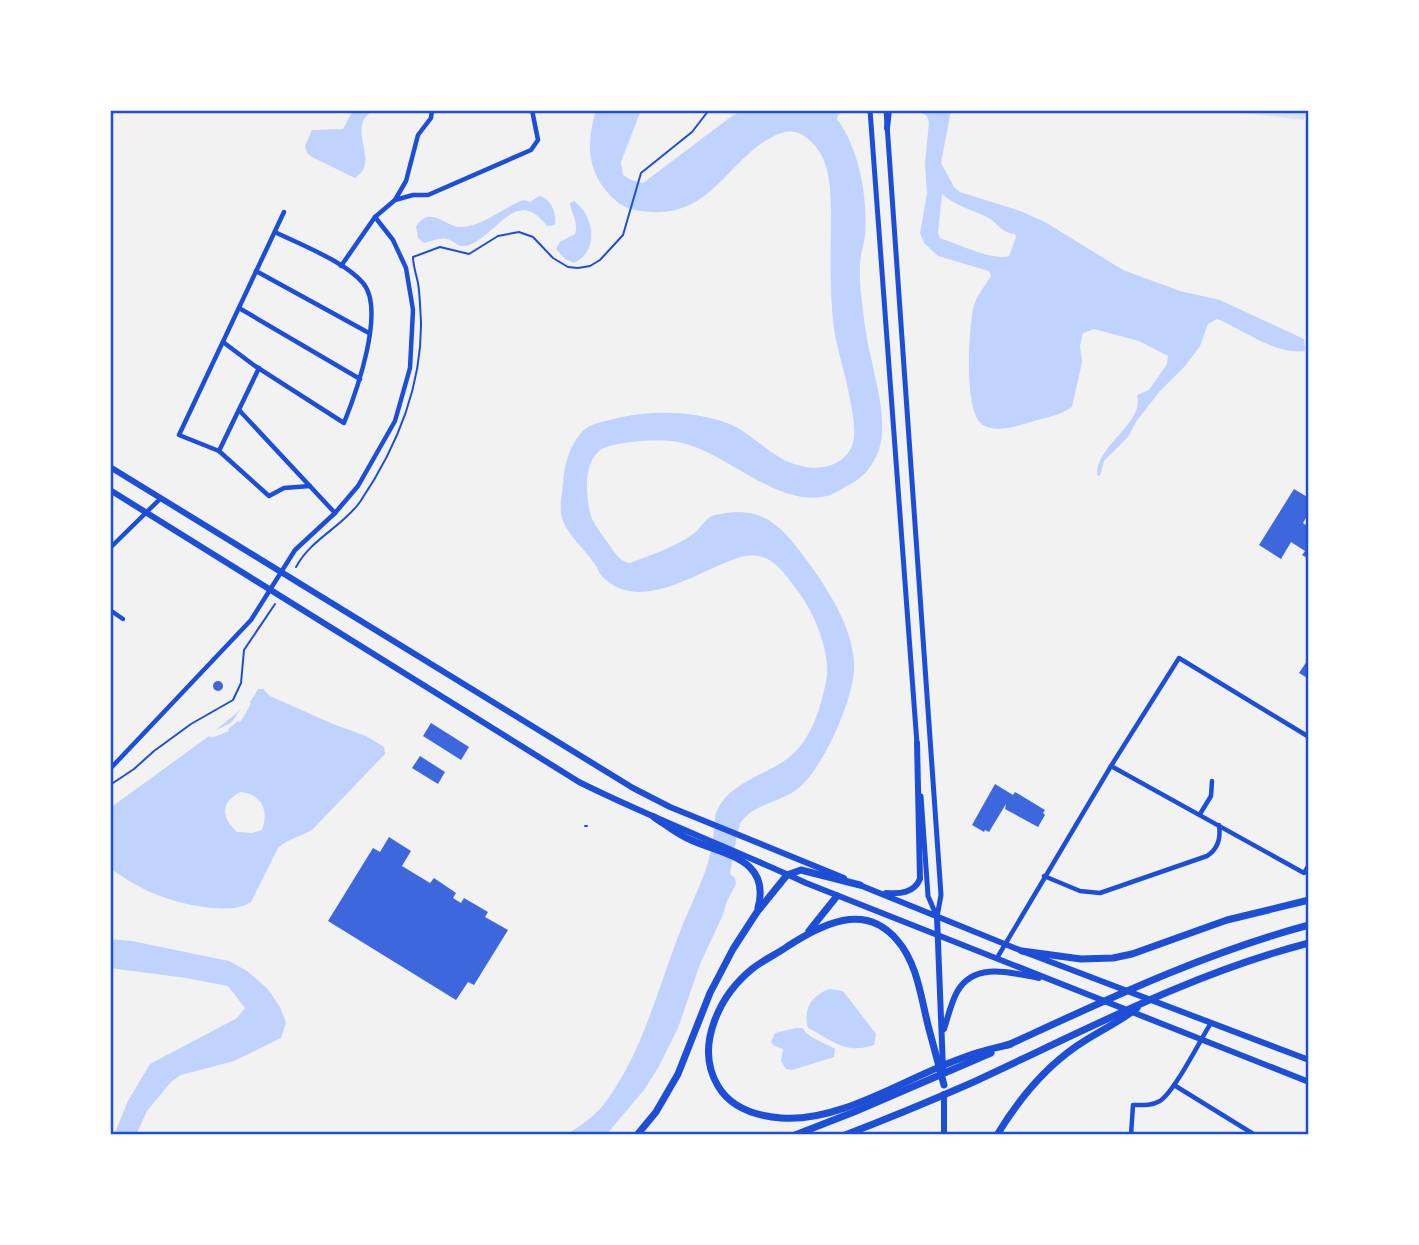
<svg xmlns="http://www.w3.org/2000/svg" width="1419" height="1245" font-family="'Exo 2',sans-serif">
<rect width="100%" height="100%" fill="#f2f2f2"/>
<!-- green -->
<path fill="#dbe4f7" d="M1217,110H1307L1304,120Z"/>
<!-- water -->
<g fill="#bfd3fe" fill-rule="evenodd">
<path d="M353,110H374C343,128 383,161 355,178L312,157L307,153L305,146L312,130L343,129Z"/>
<path d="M596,110H641L621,162L623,175L631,180L643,183L732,116L743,110H845L838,115L837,119C859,148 868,197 865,235C864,245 860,255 860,266C859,283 862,301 864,319C868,356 884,397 882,434C881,452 870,473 854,482C846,486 838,492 830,495C779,511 727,451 678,442C658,439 629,441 609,446C582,453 585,495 591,516C594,525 602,534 608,543C614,551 619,562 630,563C651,555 675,547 693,534C700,530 704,519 712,516C716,514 723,514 727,513C769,506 789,536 811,566C830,593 852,628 854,662C857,693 824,766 800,787C784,801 754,804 741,822C737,829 732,863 730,874L735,878L736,884L727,901L722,917L700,964L678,1028L658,1068L644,1090L606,1135H566C580,1126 594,1117 604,1104C640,1057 656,996 676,942C685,917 697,894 706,869C710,857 713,843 714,831C715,824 714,817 717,811C728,784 765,775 787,759C811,741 820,710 826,682C832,654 814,612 797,590C788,578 777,561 762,557C746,552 730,561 715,567C684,581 636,608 605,579C598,573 599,570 594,563C583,547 565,533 561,514C560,505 562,493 563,484C564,466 570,443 584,430C591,424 600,422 610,420C648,410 690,410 727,423C751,432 768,455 794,464C812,470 835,470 848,453C858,440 854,421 851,405C847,379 838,354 834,329C829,289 831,250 831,210C830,183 830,157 808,139C796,129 786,130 772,137C728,160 711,216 651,212C632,211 620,207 608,193C586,169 587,140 596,110Z"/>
<path d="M916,110H951L941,163L954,187L960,192L1020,211L1045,222L1123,270L1180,291L1220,300L1304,339L1305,351C1274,355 1245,330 1217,319L1208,324L1200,346L1186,365L1160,391L1136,422L1128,437L1104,461L1100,476L1097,475C1096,445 1145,423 1137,395L1149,390L1167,364L1168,356L1139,341L1094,329L1083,333L1080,346L1082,362L1072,407C1059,416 1046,417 1031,422C1017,426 997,433 983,425C963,413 969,331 973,309C975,297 985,286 991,276L989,271L938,256L924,243L920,233L927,194L925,164L929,122L927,116ZM942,194C955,206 971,209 987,217C998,223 1001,233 1015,234L1016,237L1009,256C992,261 958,244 940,238L938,233Z"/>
<path d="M539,196C551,198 557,214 555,225L547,226C515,184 496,239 465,246C458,247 456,243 450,240C441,236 432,241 424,243L418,238L416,226C432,204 445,228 462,227C484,226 503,207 524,200L530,202Z"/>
<path d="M574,201C595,216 599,252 574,263L565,259L556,249L560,242L575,234C579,222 571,214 570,203Z"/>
<path d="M258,689H263L270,696L333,724L366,736L384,747L385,754L313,829C302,837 288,838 278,848L251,902C229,918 165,901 142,888C132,883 123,877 114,871L110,867V808L205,739L251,701ZM241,792C262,794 269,811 262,830L252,833L237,832C221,818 220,801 241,792Z"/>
<path d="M110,939L132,941L229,961L247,971L267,988L280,1007L286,1023L281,1038L234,1061L181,1075L171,1082L147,1111L136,1135H114L128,1101L150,1064L237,1018L245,1008L228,986L186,978L110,968Z"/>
<path d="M829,989L843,991L876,1034L874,1045C845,1055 832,1040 808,1028C803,1009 811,996 829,989Z"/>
<path d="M796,1028H802C813,1041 822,1041 835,1049L834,1057L792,1070L786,1069L781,1061L783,1049L773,1045L771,1042L775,1033Z"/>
</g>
<!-- pier -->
<path fill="#f2f2f2" d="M249,697V702L251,703L246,713L240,722L238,721L228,729L229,731L214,737L204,736L231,723Z"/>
<!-- building -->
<g fill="#3d67dc">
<path d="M1294,489L1309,498V513L1303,523L1309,527V559L1302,555L1305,551L1291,542L1281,559L1259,545Z"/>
<path d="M1309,658V679L1299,673Z"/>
<circle cx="218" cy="686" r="5"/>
<path d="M431,723L469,747L461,760L423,736Z"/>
<path d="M420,756L445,772L438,784L412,768Z"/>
<path d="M995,784L1013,795L1015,792L1045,810L1043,813L1045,815L1038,827L1005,809L1006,804L989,832L985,830L984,832L972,825Z"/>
<path d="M389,837L411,851L402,866L430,883L434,878L456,893L453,898L461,903L464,898L488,912L485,917L508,930L474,985L468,982L456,1000L328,921L373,848L380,852Z"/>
</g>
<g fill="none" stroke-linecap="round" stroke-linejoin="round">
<!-- path -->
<g stroke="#1d4ed8" stroke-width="2">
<path d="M296,567C311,539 342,527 360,502C397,447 422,387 421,321C420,308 420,295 418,283C416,274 413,265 413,257L440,247L469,254L498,236L519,232L533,237L553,258L568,267L578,268L590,266L600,260L623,235L641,173L692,132L709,110"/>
<path d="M110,785L134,769L154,751L191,724L233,700L241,683L244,650L275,604"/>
</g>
<!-- service -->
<path stroke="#1d4ed8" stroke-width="2" d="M585,826H587"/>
<!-- minor -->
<g stroke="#1d4ed8" stroke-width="4.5">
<path d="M432,110L431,118L418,135L406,181L395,200L413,195H428L531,150L538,140L532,110"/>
<path d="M284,212L179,435L219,451L269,496L284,488L310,486"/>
<path d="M341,266L375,217L395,200"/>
<path d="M256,271L369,333"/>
<path d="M239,308L360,379"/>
<path d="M223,342L255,366L344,423C356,393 386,310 363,283C344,261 301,245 275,232"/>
<path d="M239,410L335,513"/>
<path d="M219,451L259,368"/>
<path d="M110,548L161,498"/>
<path d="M110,610L123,619"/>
<path d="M1111,766L1304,873L1309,865"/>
<path d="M110,769L251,620L295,550L335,513L358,486L395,421L410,368L413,310L406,268L393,240L375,217"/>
<path d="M1200,814L1211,796L1212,781"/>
<path d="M1044,876L1080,891L1100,893L1207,856C1218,849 1221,838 1219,825"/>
<path d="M997,958L1111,766L1179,658L1309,737"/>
<path d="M1174,1085L1255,1135"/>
<path d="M1131,1135L1133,1105C1142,1105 1151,1106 1160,1101C1175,1091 1200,1040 1211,1023"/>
</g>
<!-- secondary -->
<g stroke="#1d4ed8" stroke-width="5">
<path d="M870,110L917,744"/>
<path d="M886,110L941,895L937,917"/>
<path d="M921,796L928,896L937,917"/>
</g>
<!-- primary -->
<g stroke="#1d4ed8" stroke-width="6">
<path d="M887,128L889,110"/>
<path d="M110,467L633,788L670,807L844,878"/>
<path d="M110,490L579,782C653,819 731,848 806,883L1309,1082"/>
<path d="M857,884L1022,951L1309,1060"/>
<path d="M886,893C900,894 914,893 920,879L917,743"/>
<path d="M937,917L943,1069"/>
<path d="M944,1029C948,1017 951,1003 957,992C974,961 1012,973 1039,978"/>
<path d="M944,1094V1135"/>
</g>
<!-- motorway -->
<g stroke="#1d4ed8" stroke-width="7">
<path d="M654,817C666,825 678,835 691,840C725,855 771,859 758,908"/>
<path d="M809,931L837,896"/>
<path d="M1022,951L1081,959L1113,958L1132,954L1227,920L1309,900"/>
<path d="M1008,1045C1106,1000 1204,953 1309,925"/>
<path d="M944,1085C939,1066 934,1047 929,1029C921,999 918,964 897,940C864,901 822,925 788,946C777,954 763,960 752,969C720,995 694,1046 718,1086C731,1108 756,1116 781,1118C841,1123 908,1076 965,1057C980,1051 996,1048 1011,1044"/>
<path d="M637,1135L656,1112L678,1074L710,993L733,949L757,912L787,875L801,870L860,885"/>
<path d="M795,1135L854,1112L991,1053"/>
<path d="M845,1135C887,1119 928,1102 969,1084C1080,1033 1189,974 1309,943"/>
<path d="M997,1135C1020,1097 1048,1063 1086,1040C1103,1029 1121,1021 1137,1008"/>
</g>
</g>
<!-- border -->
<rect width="1419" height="1245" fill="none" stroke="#ffffff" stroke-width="224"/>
<rect x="112" y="112" width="1195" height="1021" fill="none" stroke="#1d4ed8" stroke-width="2.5"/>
</svg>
